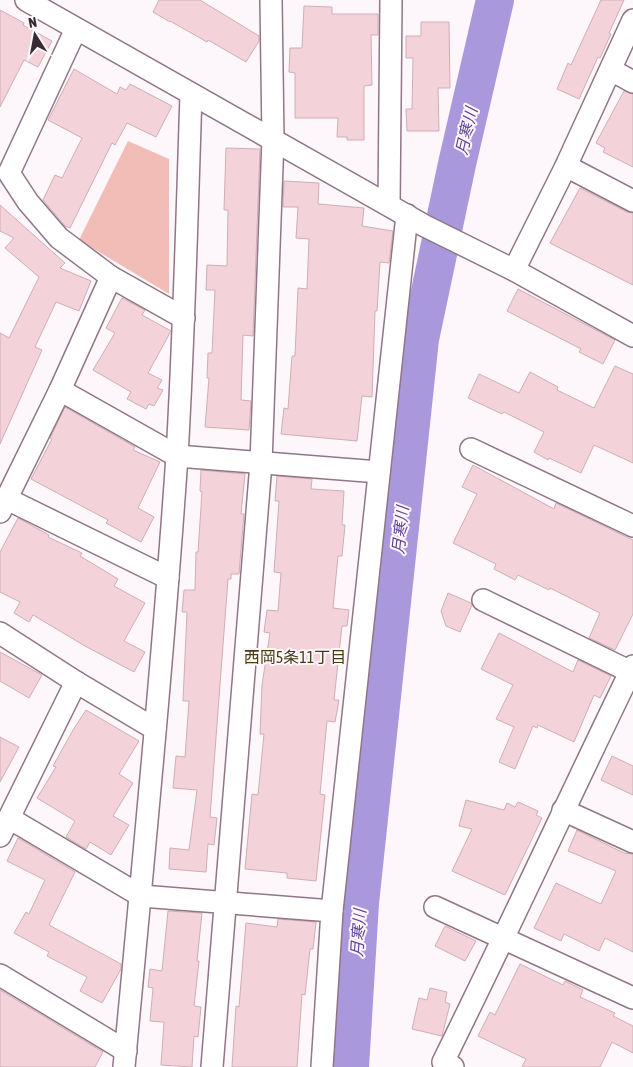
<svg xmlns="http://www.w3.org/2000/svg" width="633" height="1067" font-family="'Asap Condensed','Noto Sans JP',sans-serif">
<rect width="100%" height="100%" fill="#fdf7fb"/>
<!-- green -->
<path fill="#f1bdb6" d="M128,141L169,159V294L79,240Z"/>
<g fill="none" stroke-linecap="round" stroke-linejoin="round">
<!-- river -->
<path stroke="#aa98dd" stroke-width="38" d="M350,1067L360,903L420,339L457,164L495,0"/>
</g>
<!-- building -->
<g fill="#f4d2d9" stroke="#cfaeb5">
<path d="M159,0H200L259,36V41L246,62L208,40L207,42L170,21V22L153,12Z"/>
<path d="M601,0H624L609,33L611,34L600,58L598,57L579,99L557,89L568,63L571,65Z"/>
<path d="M304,6L332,7V14H378V35H371L372,85L364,86V140H347V137H337L338,118H295V73L289,72L290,48H302Z"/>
<path d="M0,10L24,23L23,25L52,41L38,67L24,60L0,107Z"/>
<path d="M421,22H449L450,88H438L439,131H407L406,109H412L413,58H406V36H421Z"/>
<path d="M74,69L117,94L120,87L126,90L130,84L172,106L156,137L127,123L115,145L112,143L70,228L65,226L43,200L55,175L62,178L82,138L48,120Z"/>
<path d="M624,91L633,94V167L603,152L605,148L596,143Z"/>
<path d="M226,148L260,149L253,336L243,335L241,400L251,401L249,430L205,427L209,378H207L208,353H212L215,290H206L207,265L227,266L228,210H224Z"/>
<path d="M284,181L319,183L318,204L364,208L362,226L393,231L389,263L380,262L377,311H375L372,397L362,396L357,441L281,434L284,408L288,409L292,356H295L298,288L307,289L309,239L296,238L298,207H283Z"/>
<path d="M580,188L627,212L633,213V285L550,243Z"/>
<path d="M0,205L65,263L60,268L91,281L79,311L56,302L35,347L42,350L0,444V333L9,338L39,277L5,248L14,238L0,231Z"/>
<path d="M518,289L615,340L603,364L579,352L581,349L507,311Z"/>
<path d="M122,298L145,310L142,315L171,331L148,373L162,380L157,388L163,390L154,406L149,404L146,409L127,399L131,392L93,370L115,333L106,328Z"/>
<path d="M615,366L633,374V463L594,445L581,473L549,458L548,460L534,452L544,432L504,412L502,414L468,398L479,374L519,393L530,372L558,387L557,390L594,408Z"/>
<path d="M65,407L135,447L133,450L160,462L138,508L154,517L141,542L106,523L108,520L31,479L52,439L50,438Z"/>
<path d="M473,465L554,509L556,503L633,540V614L615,650L589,638L600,613L550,588L549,590L518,575L515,580L494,569L496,564L453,543L477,494L462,487Z"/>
<path d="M201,470L245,474L241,514H244L239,574H231V579H228L210,817L217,818L214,845L208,844L206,872L169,869L170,848L189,850L197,790L173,788L176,756L185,757L189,701H183L187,612H182L184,590H195L196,552H198L202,492L200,491Z"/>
<path d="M277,476L312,479L311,489L344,491L342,525H345L342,556H338L333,608L349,610L347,626H342L334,700H339L335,722L327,721L320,794L325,795L316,881L287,878V873L245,869L252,794L258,795L264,734H260L262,685L270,633L264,632L267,610L278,611L281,573L274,572L279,501H275Z"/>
<path d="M18,518L49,535L48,537L82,553L80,556L118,579L114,586L145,603L124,641L145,652L134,672L85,646L33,615L29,622L14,613L20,602L0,592V552Z"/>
<path d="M448,593L471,603L472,605L460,632L446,626L441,611Z"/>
<path d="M499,633L573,672L578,660L611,676L600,698L594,695L574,742L538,725L537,728L533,726L515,769L499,762L514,727L496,719L513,685L481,669Z"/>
<path d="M0,652L42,675L29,698L0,681Z"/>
<path d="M86,710L139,741L119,774L133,783L113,816L129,825L111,855L90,842L86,849L66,837L75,821L37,798L56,767L53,766L73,730Z"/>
<path d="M0,737L19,747L0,782Z"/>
<path d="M612,756L633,766V795L601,780Z"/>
<path d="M466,800L504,810L507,803L515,807L518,802L538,811L536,815L542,818L505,895L452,871L472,829L459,826Z"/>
<path d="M577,830L624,853L633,854V952L605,938L599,951L564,934L561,941L534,928L556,883L601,904L616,871L568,851Z"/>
<path d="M18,838L75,872L49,925L121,964V969L102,1003L80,991L87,977L47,956L49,952L14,933L26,912L29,914L45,880L7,861Z"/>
<path d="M168,911L202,913L197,961H199L194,1006L201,1007L198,1037L194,1036L192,1067L161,1065L164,1022L150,1021L153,988L148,987L150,969L162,971Z"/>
<path d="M278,919L316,922L313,949H310L305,995L302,994L297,1067H232L236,1006L239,1007L246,923L277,927Z"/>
<path d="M445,926L476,941L465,961L435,946Z"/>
<path d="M520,964L563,985L565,981L583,990L580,997L615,1013L613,1016L633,1026V1053L612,1042L600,1067H522L526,1059L478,1036L490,1012L495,1015Z"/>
<path d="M430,988L447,992L445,1002L450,1004L442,1036L412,1029L419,998L427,1000Z"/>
<path d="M0,990L103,1052L95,1067H0Z"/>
</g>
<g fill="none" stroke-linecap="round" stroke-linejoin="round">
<!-- minor casing -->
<g stroke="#907686" stroke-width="24">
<g id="minor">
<path d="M26,0L425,226L514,270L633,336"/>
<path d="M76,29L9,173L28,202L59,238L111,277L184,318"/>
<path d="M611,70L633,82"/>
<path d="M566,166L633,201"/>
<path d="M389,205L391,0"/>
<path d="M514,270L566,166L633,20"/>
<path d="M60,390L177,456L379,472"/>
<path d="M471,449L633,526"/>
<path d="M7,499L168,578"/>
<path d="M0,512L60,390L111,277"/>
<path d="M483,600L633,673"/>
<path d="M0,633L76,682L155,729"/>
<path d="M563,810L633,842"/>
<path d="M9,818L141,896L332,911"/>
<path d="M0,836L76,682"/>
<path d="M435,907L633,998"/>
<path d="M0,975L126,1051"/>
<path d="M124,1067C143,864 163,660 177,456C184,336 187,215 191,94"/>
<path d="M212,1067L261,463L273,139L271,0"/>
<path d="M322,1067L332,911L407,215"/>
<path d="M453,1067L443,1062C508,931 569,798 633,666"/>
</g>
</g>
<!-- minor -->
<use href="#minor" stroke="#fff" stroke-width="21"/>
</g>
<g text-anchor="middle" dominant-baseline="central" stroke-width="4" stroke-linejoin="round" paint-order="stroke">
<!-- water labels -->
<g font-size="16" font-style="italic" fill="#5d4395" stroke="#fdf7fb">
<text transform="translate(466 131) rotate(-77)">月寒川</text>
<text transform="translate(400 530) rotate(-84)">月寒川</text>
<text transform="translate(358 933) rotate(-86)">月寒川</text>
</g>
<!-- neighbourhood labels -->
<g font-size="16" fill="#453c12" stroke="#fdf7fb">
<text x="295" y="657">西岡5条11丁目</text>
</g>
</g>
<!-- north arrow -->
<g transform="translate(35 35) rotate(349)" stroke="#fdf7fb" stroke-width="4" paint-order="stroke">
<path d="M0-4L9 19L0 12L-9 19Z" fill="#362b32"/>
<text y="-8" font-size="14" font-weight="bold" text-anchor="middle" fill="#362b32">N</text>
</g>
</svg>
